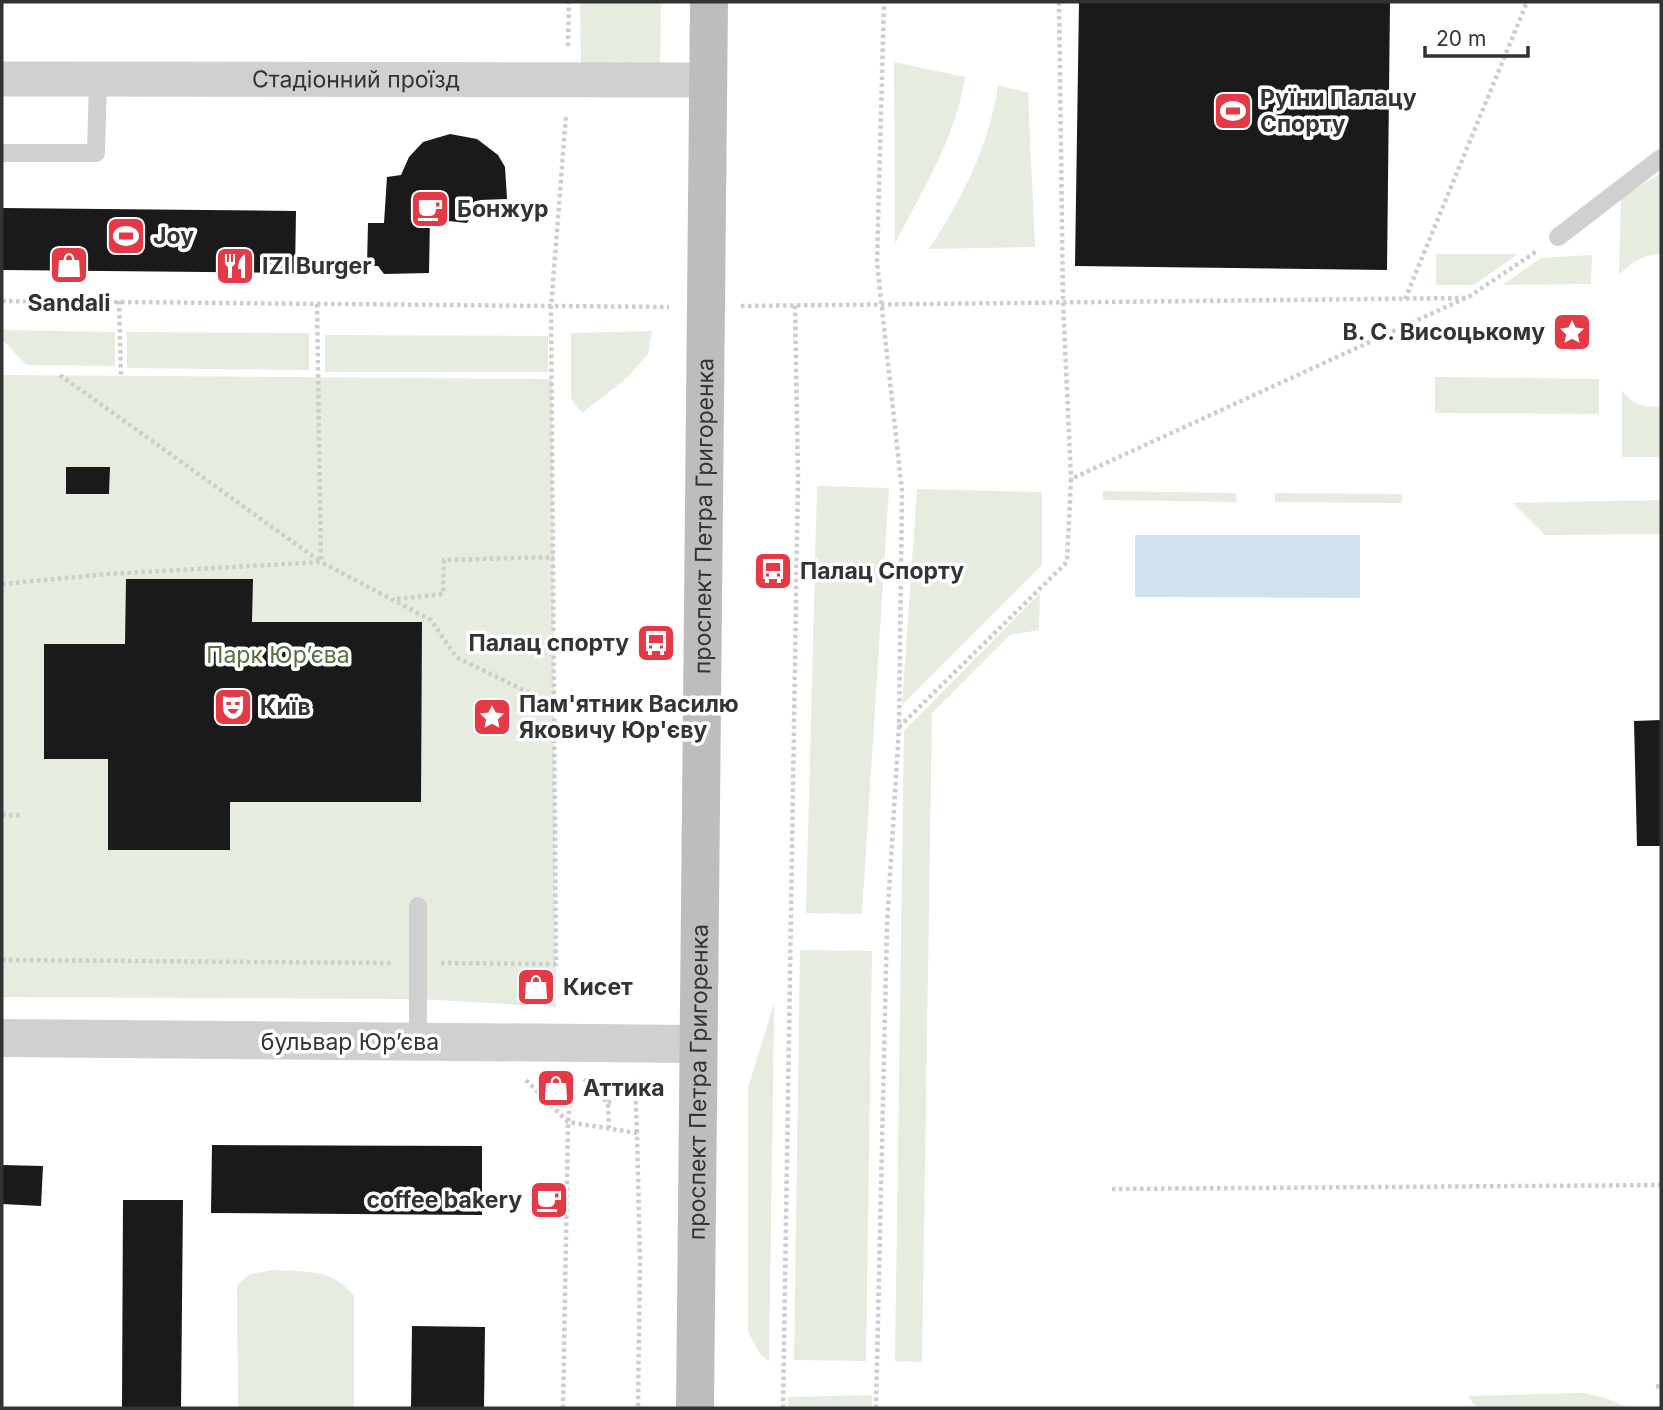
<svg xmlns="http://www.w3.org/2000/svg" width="1663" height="1410" font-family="Inter,sans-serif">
<rect width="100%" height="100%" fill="#fff"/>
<!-- green -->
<g fill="#e6ecdf">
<path d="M580,2H661L660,64L581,68Z"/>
<path d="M894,62L965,77C956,137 922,191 895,244Z"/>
<path d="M998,85L1028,93L1035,247L929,249C962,200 990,143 998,85Z"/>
<path d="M1661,173V254C1643,254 1631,263 1619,275L1621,198Z"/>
<path d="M1436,254H1518L1474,285H1436Z"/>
<path d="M1592,255L1591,284L1502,285L1541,258Z"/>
<path d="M2,330L115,332V366L26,365L2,339Z"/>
<path d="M652,331L648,354L628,377L582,413L571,399V333Z"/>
<path d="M127,332L309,333V370L127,368Z"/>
<path d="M325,335L548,336V372H325Z"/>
<path d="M2,375L552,379L556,1007L419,999L2,997Z"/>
<path d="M1435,377L1599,379V414L1435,413Z"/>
<path d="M1622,391C1634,405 1643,407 1661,407V457H1622Z"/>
<path d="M817,486L889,488L862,914L806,913Z"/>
<path d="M917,489L1042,492V565L902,705Z"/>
<path d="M1103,491L1236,493L1237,502L1103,500Z"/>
<path d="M1275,493L1402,494V503L1275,502Z"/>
<path d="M1661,500V534L1545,535L1513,503Z"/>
<path d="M1040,593L1039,630L1010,635L932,713L922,1362L895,1361L904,731Z"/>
<path d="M800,950L872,951L866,1361L794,1360Z"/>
<path d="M774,1003V1020L769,1361L760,1354L748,1332V1088Z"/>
<path d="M275,1270C306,1272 334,1269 354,1296V1408H238L237,1285L250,1274Z"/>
<path d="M1583,1393L1606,1398L1628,1408H1477L1468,1396Z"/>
<path d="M872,1395V1408H788V1397Z"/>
</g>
<!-- water -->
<path fill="#cfe2ee" d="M1135,535H1360V598L1135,597Z"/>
<!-- building -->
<g fill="#1a1a1a">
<path d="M1079,2H1390L1387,270L1075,266Z"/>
<path d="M450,134L477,139L498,155L505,167L507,199L480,200L467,223L430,219L429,273L384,274L378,266H367L368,223H384L387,177L401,175L409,157L423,142Z"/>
<path d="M2,208L296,211L295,273L2,270Z"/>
<path d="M66,467H110L109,494H66Z"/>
<path d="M126,579H253L252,622H422L421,802H230V850H108V759H44V644H125Z"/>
<path d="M1661,720V846H1637L1634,721Z"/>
<path d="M212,1145L482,1146V1215L211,1213Z"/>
<path d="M2,1165L43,1166L41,1206L2,1204Z"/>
<path d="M123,1200H183L181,1408H122Z"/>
<path d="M412,1326L485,1327L484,1408H411Z"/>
</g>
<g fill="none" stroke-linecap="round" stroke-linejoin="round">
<!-- path -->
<g stroke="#cdcdcd" stroke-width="4.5" stroke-dasharray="3.5 3.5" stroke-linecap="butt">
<path d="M1059,2L1063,302L1071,479"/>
<path d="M568,46L569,2"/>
<path d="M1405,299L1527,2"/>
<path d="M2,301L669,307"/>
<path d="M119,301L121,376"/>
<path d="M317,304L321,561"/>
<path d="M741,306L1466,298"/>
<path d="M60,375L321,562"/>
<path d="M2,584L108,574L321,562L431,620L456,657L556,706"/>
<path d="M397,599L443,594L444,560L554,557"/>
<path d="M899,727L1067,562L1071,479L1470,296L1537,251"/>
<path d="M2,815H22"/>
<path d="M2,960L394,963"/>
<path d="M441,963L556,964L551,308L566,115"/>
<path d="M584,1079L608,1103L609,1128"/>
<path d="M526,1080L568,1122L637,1133L640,1261L638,1408"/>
<path d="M635,1080L637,1133"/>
<path d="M608,1103L636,1081"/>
<path d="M1112,1189L1661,1185"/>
<path d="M1656,1386L1661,1387"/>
<path d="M563,1408L568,1122L572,1077"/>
<path d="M783,1408L798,478L795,305"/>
<path d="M876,1408L887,925L899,727L902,491L877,263L884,2"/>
</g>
<!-- service -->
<g stroke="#d0d0d0" stroke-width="18">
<path d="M2,153H96L98,80"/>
<path d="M1558,237L1661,158"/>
<path d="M418,906V1043"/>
</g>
<!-- minor -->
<path stroke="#d0d0d0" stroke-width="35" id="s1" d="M2,79L708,80"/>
<!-- tertiary -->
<path stroke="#d0d0d0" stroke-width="38" d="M2,1038L698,1044"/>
<!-- secondary -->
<path stroke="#bdbdbd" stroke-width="38" id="s2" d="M695,1408L709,2"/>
</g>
<!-- icons -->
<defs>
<g id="stadium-square" transform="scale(2.0125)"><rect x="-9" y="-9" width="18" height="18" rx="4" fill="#e63946" stroke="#fff"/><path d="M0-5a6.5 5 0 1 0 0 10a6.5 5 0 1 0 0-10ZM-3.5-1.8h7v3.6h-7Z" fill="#fff"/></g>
<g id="cafe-square" transform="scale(2.0125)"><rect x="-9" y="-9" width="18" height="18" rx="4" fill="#e63946" stroke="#fff"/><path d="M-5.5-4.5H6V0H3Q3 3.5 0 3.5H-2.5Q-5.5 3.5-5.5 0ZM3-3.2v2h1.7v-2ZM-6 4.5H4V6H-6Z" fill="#fff"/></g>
<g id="shop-square" transform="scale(2.0125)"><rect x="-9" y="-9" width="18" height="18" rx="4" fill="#e63946" stroke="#fff"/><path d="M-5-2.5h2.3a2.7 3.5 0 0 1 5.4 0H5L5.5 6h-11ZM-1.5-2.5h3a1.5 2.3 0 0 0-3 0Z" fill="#fff"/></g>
<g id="restaurant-square" transform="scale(2.0125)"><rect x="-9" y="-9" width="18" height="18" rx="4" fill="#e63946" stroke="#fff"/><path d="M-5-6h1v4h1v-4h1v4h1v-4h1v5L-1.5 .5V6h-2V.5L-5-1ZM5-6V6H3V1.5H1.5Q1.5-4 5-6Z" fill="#fff"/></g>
<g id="sight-square" transform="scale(2.0125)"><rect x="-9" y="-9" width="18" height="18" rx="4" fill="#e63946" stroke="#fff"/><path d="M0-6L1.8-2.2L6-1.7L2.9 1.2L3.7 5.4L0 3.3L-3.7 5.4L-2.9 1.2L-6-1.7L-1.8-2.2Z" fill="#fff"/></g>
<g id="bus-square" transform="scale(2.0125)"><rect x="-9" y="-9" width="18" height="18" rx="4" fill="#e63946" stroke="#fff"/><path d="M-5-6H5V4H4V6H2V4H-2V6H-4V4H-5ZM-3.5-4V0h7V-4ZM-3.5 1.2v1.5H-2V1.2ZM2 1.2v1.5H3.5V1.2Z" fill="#fff"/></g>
<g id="theatre-square" transform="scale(2.0125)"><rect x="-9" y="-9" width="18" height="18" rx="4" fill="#e63946" stroke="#fff"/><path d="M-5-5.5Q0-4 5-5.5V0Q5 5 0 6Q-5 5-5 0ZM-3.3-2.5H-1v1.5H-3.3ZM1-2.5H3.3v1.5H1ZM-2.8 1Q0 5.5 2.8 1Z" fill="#fff"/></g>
</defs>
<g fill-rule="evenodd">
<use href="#stadium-square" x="1233" y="111"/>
<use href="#cafe-square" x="430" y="209"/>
<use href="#stadium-square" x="126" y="236"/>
<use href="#shop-square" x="69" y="265"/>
<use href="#restaurant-square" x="235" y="266"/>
<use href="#sight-square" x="1572" y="332"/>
<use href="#bus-square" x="773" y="571"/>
<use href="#bus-square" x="656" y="643"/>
<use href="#theatre-square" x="233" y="707"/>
<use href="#sight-square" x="492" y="717"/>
<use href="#shop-square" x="536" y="987"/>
<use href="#shop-square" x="556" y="1088"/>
<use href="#cafe-square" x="549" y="1200"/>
</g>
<g text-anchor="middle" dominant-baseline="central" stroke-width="7" stroke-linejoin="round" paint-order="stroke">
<!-- street labels -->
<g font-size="23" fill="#333" stroke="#fff">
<text stroke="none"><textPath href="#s1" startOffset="354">Стадіонний проїзд</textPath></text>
<text stroke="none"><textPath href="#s2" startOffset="892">проспект Петра Григоренка</textPath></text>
<text x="350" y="1042">бульвар Юрʼєва</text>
<text stroke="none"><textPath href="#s2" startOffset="326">проспект Петра Григоренка</textPath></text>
</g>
<!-- poi labels -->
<g font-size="23" font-weight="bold" fill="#333" stroke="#fff" text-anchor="start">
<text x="1260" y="98">Руїни Палацу<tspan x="1260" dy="26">Спорту</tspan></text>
<text x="457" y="209">Бонжур</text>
<text x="153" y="236">Joy</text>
<text x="262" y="266">IZI Burger</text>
<text x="69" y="303" text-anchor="middle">Sandali</text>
<text x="1545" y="332" text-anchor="end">В. С. Висоцькому</text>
<text x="800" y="571">Палац Спорту</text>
<text x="629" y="643" text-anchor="end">Палац спорту</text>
<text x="519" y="704">Пам'ятник Василю<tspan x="519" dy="26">Яковичу Юр'єву</tspan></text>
<text x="260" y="707">Київ</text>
<text x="563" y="987">Кисет</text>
<text x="583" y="1088">Аттика</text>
<text x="522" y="1200" text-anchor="end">coffee bakery</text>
</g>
<!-- park labels -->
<g font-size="23" fill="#56703f" stroke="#fff">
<text x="278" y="655">Парк Юр’єва</text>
</g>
</g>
<!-- border -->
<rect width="1663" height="1410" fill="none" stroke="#333333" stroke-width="7"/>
<!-- scale -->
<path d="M1425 46v10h103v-10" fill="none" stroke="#333333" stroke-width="3.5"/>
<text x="1436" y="46" font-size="21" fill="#333333" stroke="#ffffff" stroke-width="5" paint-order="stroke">20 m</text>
</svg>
